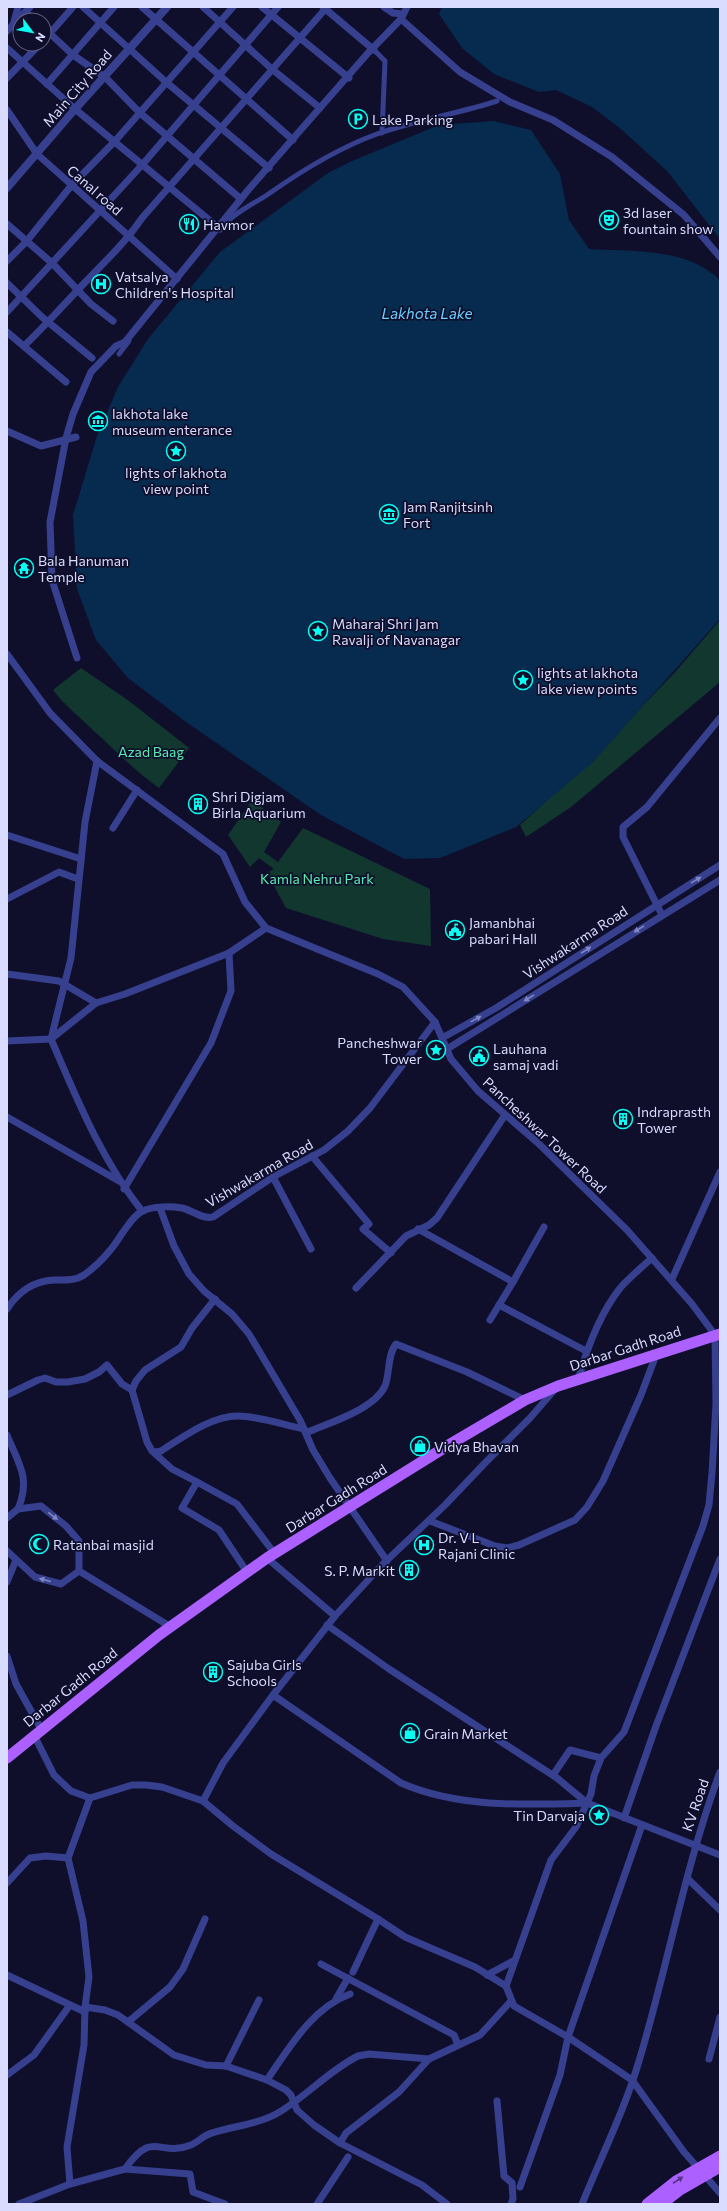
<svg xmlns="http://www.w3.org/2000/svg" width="727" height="2211" font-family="Commissioner,sans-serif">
<rect width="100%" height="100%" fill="#0f0f2c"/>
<!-- green -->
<g fill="#11372f">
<path d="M720,620V682L571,807L526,837L520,825L596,755L676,671Z"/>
<path d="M81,668L129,701L189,748L159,788C135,771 116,751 94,731C80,717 65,706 53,690Z"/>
<path d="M252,800L281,822L264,852L278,862L303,828L430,889L431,946L383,939L286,908L267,873L274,869L259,858L250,867L228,835Z"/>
</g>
<!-- water -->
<g fill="#062b4e">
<path d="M442,7H720V239L668,172L621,129L592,107L556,90L539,92L494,74L462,48L439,14Z"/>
<path d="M494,121L531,130L560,174L569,220L589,249C633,252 686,247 720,280V619L592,763L516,827L440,858L404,859L321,815L186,722L128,678L96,640L77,589L73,515L97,436L118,387L148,339L220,252L328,173L352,161L439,125Z"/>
</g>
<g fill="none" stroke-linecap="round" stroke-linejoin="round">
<!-- pedestrian -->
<g stroke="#36408f" stroke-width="5">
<path d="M374,50L385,61L382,133"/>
<path d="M223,226C234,213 253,204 267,195C301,171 338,148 377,134C416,120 457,114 497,101"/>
<path d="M119,354L129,341"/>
</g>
<!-- minor -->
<g stroke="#36408f" stroke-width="7">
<path d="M83,7L166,82L269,168"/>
<path d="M142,7L293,140"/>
<path d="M203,7L273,70L320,108"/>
<path d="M262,7L349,78"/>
<path d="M323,7L374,50"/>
<path d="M384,7L393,13L403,14"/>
<path d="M25,12L35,20"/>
<path d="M401,19L460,72L510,102L553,120L612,157L684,215L720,257"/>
<path d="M14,22L18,7"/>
<path d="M44,28L73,55L105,77L139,112L241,199"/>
<path d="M7,31L30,7"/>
<path d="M44,40L73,7"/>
<path d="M7,48L75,109L220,229"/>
<path d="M7,78L40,44"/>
<path d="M47,84L114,7"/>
<path d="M7,110L37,154L177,279"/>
<path d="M7,224L52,263L91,304L113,321"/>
<path d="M7,261L26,242L71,186L115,141L233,7"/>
<path d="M7,283L42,317L92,358"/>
<path d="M7,312L142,165L278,7"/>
<path d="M7,332L66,382"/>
<path d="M24,346C42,329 58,311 75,293C98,268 123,246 142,218L327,7"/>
<path d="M7,431L41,446L76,437"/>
<path d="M7,654L50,713L97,761L223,854L245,902L266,928L378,974L403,987L435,1022L451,1059L478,1091L538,1143L627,1230L692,1304L715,1335L716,1404L712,1473L709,1505L703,1526L624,1732L601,1758L594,1776L591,1794L576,1827L551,1860L506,1986L514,2006L568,2037L632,2080L684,2152L720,2193"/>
<path d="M77,658L52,580L50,522L66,438L73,414L91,372L116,346L125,342L249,189L368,53L401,19L407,7"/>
<path d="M113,828L137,790"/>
<path d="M7,835L81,859"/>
<path d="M7,899L59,872L78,879"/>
<path d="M662,915L623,837V827L647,807L720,718"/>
<path d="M7,974L59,981L96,1003"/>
<path d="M442,1038L496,1008L720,865"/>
<path d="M7,1041L51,1039L71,958L85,822L97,761"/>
<path d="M447,1049L720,880"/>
<path d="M7,1117L119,1181"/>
<path d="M312,1156L369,1224L363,1229L391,1253"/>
<path d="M273,1177L311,1249"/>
<path d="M124,1189L211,1043L231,991L229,953"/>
<path d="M160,1208L174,1246L189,1274L204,1291L232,1314L249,1334L300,1420L313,1450L330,1478L387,1561"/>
<path d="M142,1211C101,1159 77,1099 51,1039L96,1003L125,994L229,953L266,928"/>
<path d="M418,1229L513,1282L490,1320"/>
<path d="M672,1279L720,1172"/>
<path d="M513,1282L544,1227"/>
<path d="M356,1288L406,1236L429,1225L437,1218L505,1115"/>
<path d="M499,1305L586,1351"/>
<path d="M7,1309C18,1292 34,1281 54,1280C64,1280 75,1281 84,1275C94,1268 104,1258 112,1248C120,1238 132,1215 143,1211C153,1206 172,1206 182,1208C192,1210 203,1220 213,1217L273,1177L324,1150L348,1131L370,1108L435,1022"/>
<path d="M578,1380C587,1348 600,1313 621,1287C630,1277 642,1267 652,1258"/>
<path d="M556,1388L530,1418L484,1464L445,1505L383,1564L335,1616L273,1695L401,1783C458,1808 525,1805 587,1803"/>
<path d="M7,1395L38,1380L45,1378L56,1382H68L85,1379L99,1372L107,1365L122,1384L132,1390"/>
<path d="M306,1433C328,1423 374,1410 385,1386C390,1374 387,1355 396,1344L467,1372L525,1400"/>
<path d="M7,1435C19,1465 31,1478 18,1509"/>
<path d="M155,1452L161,1451C183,1437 211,1416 238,1416C258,1416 284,1425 304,1429"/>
<path d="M197,1482L172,1469L152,1451L147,1442L132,1390L136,1381L145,1370L181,1347L192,1328L215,1299"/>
<path d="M7,1518L18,1509L41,1506L66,1526L79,1541V1571"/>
<path d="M430,1521L495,1546L507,1548L519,1545L575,1520L587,1507L603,1481L641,1395L656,1355"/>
<path d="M7,1551L35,1577L61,1584L79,1571"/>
<path d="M267,1558L335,1616"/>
<path d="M79,1571L171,1627"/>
<path d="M247,1572L219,1530L182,1508L197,1482L237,1504L275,1554"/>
<path d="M7,1582L16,1560"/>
<path d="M327,1625L389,1669L557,1778L587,1803L720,1855"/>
<path d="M7,1656L16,1684L41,1729"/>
<path d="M34,1735L54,1775L71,1791L90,1798L132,1785H146L162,1787L203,1801L233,1826L271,1854L378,1919L405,1937L475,1967L506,1986"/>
<path d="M553,1775L570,1750L601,1758"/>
<path d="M203,1801L223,1763L273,1695"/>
<path d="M624,1818L656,1726L720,1559"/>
<path d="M688,1879L720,1910"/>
<path d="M7,1883L30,1858L46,1856L68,1858"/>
<path d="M321,1964L454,2035L458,2045"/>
<path d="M353,1972L378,1919"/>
<path d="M7,1975L85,2012"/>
<path d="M487,1975L515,1960"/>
<path d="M336,1999L348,1978"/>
<path d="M85,2007L105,2010L118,2015L174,2055L206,2065L226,2066L267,2080L286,2090L291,2095L297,2110L314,2125L340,2143L422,2185L447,2204"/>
<path d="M128,2022L170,1987L183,1969L205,1919"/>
<path d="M709,2059L720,2017"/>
<path d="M226,2066L259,2000"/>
<path d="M7,2075L34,2055L70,2005"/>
<path d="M267,2080C289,2048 312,2008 350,1994"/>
<path d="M497,2101L504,2176L512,2183L513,2199L511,2204"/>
<path d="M340,2143L346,2133L399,2092L429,2059"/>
<path d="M125,2169C154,2128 158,2158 191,2145C198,2142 204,2135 212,2133C233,2126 256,2125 276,2114C305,2098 328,2071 358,2056L369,2054L429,2059L480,2035L511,2001"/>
<path d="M70,2184L67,2147L84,2045L85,2007L89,1977L83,1921L68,1858L90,1798"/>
<path d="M520,2187L560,2075L568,2037L642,1825"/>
<path d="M19,2204L70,2184L125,2169L190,2174L193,2192L225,2204"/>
<path d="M317,2204L348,2157"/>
<path d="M582,2204C601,2157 625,2109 639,2061C668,1965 685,1866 720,1772"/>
</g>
<!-- tertiary -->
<path stroke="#36408f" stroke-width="8" d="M7,188L75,109L167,7"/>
<!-- primary -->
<g stroke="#ac60ff" stroke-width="11">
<path d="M7,1758L159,1635L267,1558L452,1443L525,1400L558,1386L720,1334"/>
<path d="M647,2204L676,2181L720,2156"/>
<path d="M662,2204L680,2190L720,2167"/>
</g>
</g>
<!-- one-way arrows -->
<defs><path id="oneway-solid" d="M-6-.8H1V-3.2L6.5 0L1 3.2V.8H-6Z"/></defs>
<g fill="#7f86c1">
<use href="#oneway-solid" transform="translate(696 880) rotate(-31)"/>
<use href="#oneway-solid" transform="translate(639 929) rotate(148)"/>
<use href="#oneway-solid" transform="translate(586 950) rotate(-33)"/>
<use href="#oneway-solid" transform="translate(529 998) rotate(148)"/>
<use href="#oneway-solid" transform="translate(476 1019) rotate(-29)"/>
<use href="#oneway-solid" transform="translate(53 1516) rotate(38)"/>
<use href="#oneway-solid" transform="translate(45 1580) rotate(-165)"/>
</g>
<use fill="#56338b" href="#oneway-solid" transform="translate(678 2180) rotate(-33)"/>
<!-- icons -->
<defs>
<g id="parking-ring" transform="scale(1)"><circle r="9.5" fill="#0f0f2c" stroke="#05fff2" stroke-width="1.5"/><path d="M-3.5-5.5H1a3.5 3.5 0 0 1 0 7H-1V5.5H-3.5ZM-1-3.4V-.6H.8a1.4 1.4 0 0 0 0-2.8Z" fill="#05fff2"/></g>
<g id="theatre-ring" transform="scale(1)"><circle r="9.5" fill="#0f0f2c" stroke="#05fff2" stroke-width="1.5"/><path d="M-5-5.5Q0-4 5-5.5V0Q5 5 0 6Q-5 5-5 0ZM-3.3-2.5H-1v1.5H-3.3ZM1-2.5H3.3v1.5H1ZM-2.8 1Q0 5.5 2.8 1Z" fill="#05fff2"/></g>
<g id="restaurant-ring" transform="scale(1)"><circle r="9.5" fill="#0f0f2c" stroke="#05fff2" stroke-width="1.5"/><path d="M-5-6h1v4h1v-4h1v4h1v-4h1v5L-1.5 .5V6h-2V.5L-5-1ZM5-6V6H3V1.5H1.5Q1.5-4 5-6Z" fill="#05fff2"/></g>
<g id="hospital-ring" transform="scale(1)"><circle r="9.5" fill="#0f0f2c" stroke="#05fff2" stroke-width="1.5"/><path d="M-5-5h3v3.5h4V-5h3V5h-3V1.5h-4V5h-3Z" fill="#05fff2"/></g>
<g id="museum-ring" transform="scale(1)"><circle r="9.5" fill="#0f0f2c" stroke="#05fff2" stroke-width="1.5"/><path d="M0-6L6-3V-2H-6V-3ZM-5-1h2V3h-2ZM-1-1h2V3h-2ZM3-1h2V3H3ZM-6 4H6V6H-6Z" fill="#05fff2"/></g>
<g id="sight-ring" transform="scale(1)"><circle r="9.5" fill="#0f0f2c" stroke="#05fff2" stroke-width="1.5"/><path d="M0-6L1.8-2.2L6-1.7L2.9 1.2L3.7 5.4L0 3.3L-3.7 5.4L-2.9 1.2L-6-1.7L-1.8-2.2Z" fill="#05fff2"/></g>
<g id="temple-ring" transform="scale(1)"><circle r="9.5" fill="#0f0f2c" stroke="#05fff2" stroke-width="1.5"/><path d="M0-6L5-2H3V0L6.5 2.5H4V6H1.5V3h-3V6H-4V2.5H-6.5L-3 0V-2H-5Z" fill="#05fff2"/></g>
<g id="building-ring" transform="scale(1)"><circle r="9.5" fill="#0f0f2c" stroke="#05fff2" stroke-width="1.5"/><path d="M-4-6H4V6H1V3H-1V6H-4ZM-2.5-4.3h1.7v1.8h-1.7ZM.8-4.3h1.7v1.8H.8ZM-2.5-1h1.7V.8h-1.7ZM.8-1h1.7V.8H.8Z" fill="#05fff2"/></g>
<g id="civic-ring" transform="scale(1)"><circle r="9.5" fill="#0f0f2c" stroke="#05fff2" stroke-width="1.5"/><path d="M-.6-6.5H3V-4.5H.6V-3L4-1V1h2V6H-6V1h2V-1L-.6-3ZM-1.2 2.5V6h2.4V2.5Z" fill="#05fff2"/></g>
<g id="shop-ring" transform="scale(1)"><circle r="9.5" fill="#0f0f2c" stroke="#05fff2" stroke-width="1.5"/><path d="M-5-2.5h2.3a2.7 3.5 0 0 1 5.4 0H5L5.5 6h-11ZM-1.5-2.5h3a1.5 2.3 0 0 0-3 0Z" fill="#05fff2"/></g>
<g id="mosque-ring" transform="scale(1)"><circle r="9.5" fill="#0f0f2c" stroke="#05fff2" stroke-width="1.5"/><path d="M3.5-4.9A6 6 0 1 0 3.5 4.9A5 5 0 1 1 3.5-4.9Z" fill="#05fff2"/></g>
</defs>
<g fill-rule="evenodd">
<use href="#parking-ring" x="358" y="119"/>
<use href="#theatre-ring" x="609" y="220"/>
<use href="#restaurant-ring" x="189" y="224"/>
<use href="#hospital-ring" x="101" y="284"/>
<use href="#museum-ring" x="98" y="421"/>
<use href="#sight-ring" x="176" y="451"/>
<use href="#museum-ring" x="389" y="514"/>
<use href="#temple-ring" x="24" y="568"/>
<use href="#sight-ring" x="318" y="631"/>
<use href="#sight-ring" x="523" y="680"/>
<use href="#building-ring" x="198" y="804"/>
<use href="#civic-ring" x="455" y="930"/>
<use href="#sight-ring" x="436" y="1050"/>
<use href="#civic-ring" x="479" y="1056"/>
<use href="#building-ring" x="623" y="1119"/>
<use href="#shop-ring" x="420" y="1446"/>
<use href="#mosque-ring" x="39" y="1544"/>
<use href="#hospital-ring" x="424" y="1545"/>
<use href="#building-ring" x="409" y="1570"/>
<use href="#building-ring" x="213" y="1672"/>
<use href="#shop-ring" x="410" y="1733"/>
<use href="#sight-ring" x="599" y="1815"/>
</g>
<g text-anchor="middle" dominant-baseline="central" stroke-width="3.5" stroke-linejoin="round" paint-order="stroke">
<!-- street labels -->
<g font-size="14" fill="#d9dbff" stroke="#0f0f2c">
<text transform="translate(77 88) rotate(-49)">Main City Road</text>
<text transform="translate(95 190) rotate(41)">Canal road</text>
<text transform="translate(575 942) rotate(-33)">Vishwakarma Road</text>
<text transform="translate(545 1135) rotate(43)">Pancheshwar Tower Road</text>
<text transform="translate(259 1173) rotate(-30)">Vishwakarma Road</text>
<text transform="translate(625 1348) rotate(-18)">Darbar Gadh Road</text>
<text transform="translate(336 1498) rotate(-32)">Darbar Gadh Road</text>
<text transform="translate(70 1687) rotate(-39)">Darbar Gadh Road</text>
<text transform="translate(695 1805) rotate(-71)">KV Road</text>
</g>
<!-- poi labels -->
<g font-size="14" fill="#d9dbff" stroke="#0f0f2c" text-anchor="start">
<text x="372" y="119">Lake Parking</text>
<text x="623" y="212">3d laser<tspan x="623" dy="16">fountain show</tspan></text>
<text x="203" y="224">Havmor</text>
<text x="115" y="276">Vatsalya<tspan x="115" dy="16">Children's Hospital</tspan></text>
<text x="112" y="413">lakhota lake<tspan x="112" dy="16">museum enterance</tspan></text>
<text x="176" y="472" text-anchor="middle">lights of lakhota<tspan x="176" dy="16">view point</tspan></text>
<text x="403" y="506">Jam Ranjitsinh<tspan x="403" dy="16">Fort</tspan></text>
<text x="38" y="560">Bala Hanuman<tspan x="38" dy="16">Temple</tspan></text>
<text x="332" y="623">Maharaj Shri Jam<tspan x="332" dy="16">Ravalji of Navanagar</tspan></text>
<text x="537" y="672">lights at lakhota<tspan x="537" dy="16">lake view points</tspan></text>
<text x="212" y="796">Shri Digjam<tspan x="212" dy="16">Birla Aquarium</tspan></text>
<text x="469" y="922">Jamanbhai<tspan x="469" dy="16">pabari Hall</tspan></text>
<text x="422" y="1042" text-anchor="end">Pancheshwar<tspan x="422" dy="16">Tower</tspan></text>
<text x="493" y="1048">Lauhana<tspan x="493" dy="16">samaj vadi</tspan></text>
<text x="637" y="1111">Indraprasth<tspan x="637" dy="16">Tower</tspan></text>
<text x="434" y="1446">Vidya Bhavan</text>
<text x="438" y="1537">Dr. V L<tspan x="438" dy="16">Rajani Clinic</tspan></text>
<text x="53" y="1544">Ratanbai masjid</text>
<text x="395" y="1570" text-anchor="end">S. P. Markit</text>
<text x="227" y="1664">Sajuba Girls<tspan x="227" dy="16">Schools</tspan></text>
<text x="424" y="1733">Grain Market</text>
<text x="585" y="1815" text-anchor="end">Tin Darvaja</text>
</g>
<!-- park labels -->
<g font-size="14" fill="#5aebb0" stroke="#0f0f2c">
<text x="151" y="751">Azad Baag</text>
<text x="317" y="878">Kamla Nehru Park</text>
</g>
<!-- water labels -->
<g font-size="15" font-style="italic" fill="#67d0ff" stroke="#0f0f2c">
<text x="427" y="313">Lakhota Lake</text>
</g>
</g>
<!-- border -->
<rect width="727" height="2211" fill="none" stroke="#d9dbff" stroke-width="16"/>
<!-- north arrow -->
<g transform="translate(32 32) rotate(122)"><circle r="19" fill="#0f0f2c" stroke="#606180"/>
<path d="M0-3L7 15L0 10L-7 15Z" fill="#05fff2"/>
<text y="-6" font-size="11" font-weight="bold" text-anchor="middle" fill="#d9dbff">N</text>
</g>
</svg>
